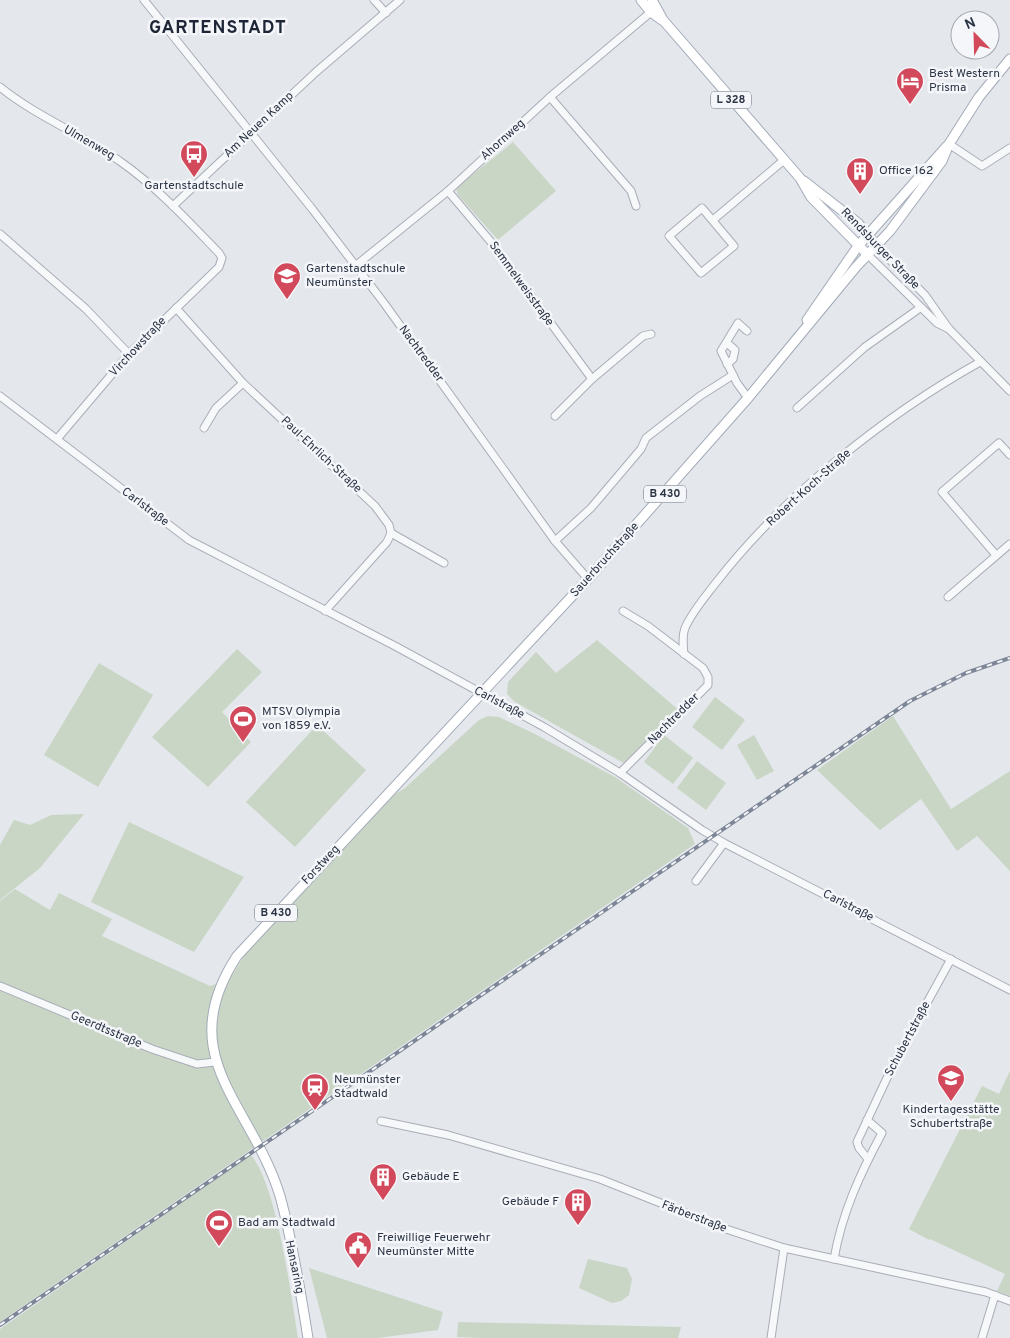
<svg xmlns="http://www.w3.org/2000/svg" width="1010" height="1338" font-family="Overpass,sans-serif">
<rect width="100%" height="100%" fill="#e4e7ec"/>
<!-- green -->
<g fill="#c9d6c5">
<path d="M513,142L556,191L498,240L458,195L456,188Z"/>
<path d="M597,640L681,712L627,765L515,702L507,694L508,682L536,652L556,673Z"/>
<path d="M237,649L262,672L222,712L251,742L208,787L152,737Z"/>
<path d="M99,663L153,695L98,787L44,755Z"/>
<path d="M715,697L745,720L722,750L692,727Z"/>
<path d="M488,716L499,717L533,733L615,777L688,828L695,844L0,1322V901L15,889L50,910L59,893L112,919L102,936L210,986L229,980L246,953L395,794L405,788L479,720Z"/>
<path d="M893,716L951,809L1010,771V871L977,836L957,851L921,799L880,830L817,770Z"/>
<path d="M317,725L366,770L295,847L246,802Z"/>
<path d="M664,735L693,758L673,784L644,762Z"/>
<path d="M754,735L774,771L757,780L737,745Z"/>
<path d="M697,761L726,783L706,810L677,788Z"/>
<path d="M84,814L40,868L0,900V845L14,820L30,825L51,815Z"/>
<path d="M129,822L244,877L194,952L91,902Z"/>
<path d="M1010,1071V1296L997,1291L1005,1274L930,1239L929,1240L909,1229L982,1086L999,1094Z"/>
<path d="M251,1155C277,1186 291,1295 298,1338H0V1329Z"/>
<path d="M588,1259L627,1268L632,1279L629,1295L621,1301L612,1303L579,1288Z"/>
<path d="M309,1268L443,1312L438,1330L378,1338H327Z"/>
<path d="M458,1322L681,1327L678,1338H483L457,1337Z"/>
</g>
<g fill="none" stroke-linecap="round" stroke-linejoin="round">
<!-- minor casing -->
<g stroke="#a9aeb7" stroke-width="9">
<g id="minor">
<path d="M144,0L313,210L384,303L555,541L588,579"/>
<path d="M374,0L386,13"/>
<path d="M0,87C37,117 82,134 121,162C158,188 188,221 219,253L222,258L219,267L129,354L57,439"/>
<path d="M550,97L631,191L636,206"/>
<path d="M949,144L982,166L1010,148"/>
<path d="M448,191L491,242L592,379"/>
<path d="M173,206L316,72L400,0"/>
<path d="M702,208L734,246L701,273L669,236Z"/>
<path d="M713,220L784,160"/>
<path d="M0,234L86,309L129,354"/>
<path d="M876,246L925,295L949,329L1010,391"/>
<path d="M868,255L937,323L949,329"/>
<path d="M354,267L448,191L550,97L651,12"/>
<path d="M176,308L243,383L375,506L389,525L391,533L387,542L325,611"/>
<path d="M747,331L738,323L721,351L737,383L748,398"/>
<path d="M727,364L733,359L735,350L727,343"/>
<path d="M0,396L189,540L395,646L544,727L620,773L702,830L724,843L1010,990"/>
<path d="M797,408L865,347L920,308"/>
<path d="M555,416L592,379L643,336L651,334"/>
<path d="M204,428L216,408L243,383"/>
<path d="M391,533L444,563"/>
<path d="M555,541L591,508L641,449L646,438L700,396L733,375"/>
<path d="M996,555L942,492L999,443L1010,455"/>
<path d="M948,597L1010,544"/>
<path d="M684,654C683,645 682,636 685,628C692,612 705,597 715,584C782,497 885,415 980,362"/>
<path d="M620,773L708,685V677L703,668L648,626L623,611"/>
<path d="M696,881L724,843"/>
<path d="M0,986L152,1049L197,1064L215,1062"/>
<path d="M381,1121L448,1135L600,1179L726,1229L784,1248L986,1292L1010,1301"/>
<path d="M868,1159L859,1148L857,1142L894,1063L951,959"/>
<path d="M834,1259C842,1213 860,1174 882,1133L867,1120"/>
<path d="M771,1338L784,1248"/>
<path d="M982,1338L995,1295"/>
</g>
</g>
<!-- major casing -->
<g stroke="#a3abb8" stroke-width="11">
<g id="major">
<path d="M641,0L651,12L662,20"/>
<path d="M652,0L663,20L800,178L811,197L868,255"/>
<path d="M804,181L858,223L872,240"/>
<path d="M807,320L858,246L947,146"/>
<path d="M308,1338C301,1294 292,1239 280,1196C252,1104 171,1057 237,956L588,579L748,398L856,267L890,231L942,161L949,144L979,97L1010,59"/>
</g>
</g>
<!-- minor -->
<use href="#minor" stroke="#f7f8fa" stroke-width="7"/>
<!-- major -->
<use href="#major" stroke="#fff" stroke-width="9"/>
<!-- rail casing -->
<g stroke="#7d8696" stroke-width="4">
<path id="rail" d="M0,1325L910,701L966,673L1010,658"/>
</g>
<!-- rail -->
<use href="#rail" stroke="#f4f6f9" stroke-width="2" stroke-dasharray="5.5" stroke-linecap="butt"/>
</g>
<!-- icons -->
<defs>
<g id="hotel-pin" transform="scale(1.4375)"><path d="M0 17L-7.5 6A9.5 9.5 0 1 1 7.5 6Z" fill="#d1495b" stroke="#f4f6f9"/><path d="M-6-4.5h1.5V1H6V5H4.5V3h-9V5H-6ZM-4 0a1.8 1.8 0 1 1 3.6 0ZM.5 0V-2.5h3Q6-2.5 6 0Z" fill="#fff"/></g>
<g id="bus-pin" transform="scale(1.4375)"><path d="M0 17L-7.5 6A9.5 9.5 0 1 1 7.5 6Z" fill="#d1495b" stroke="#f4f6f9"/><path d="M-5-6H5V4H4V6H2V4H-2V6H-4V4H-5ZM-3.5-4V0h7V-4ZM-3.5 1.2v1.5H-2V1.2ZM2 1.2v1.5H3.5V1.2Z" fill="#fff"/></g>
<g id="building-pin" transform="scale(1.4375)"><path d="M0 17L-7.5 6A9.5 9.5 0 1 1 7.5 6Z" fill="#d1495b" stroke="#f4f6f9"/><path d="M-4-6H4V6H1V3H-1V6H-4ZM-2.5-4.3h1.7v1.8h-1.7ZM.8-4.3h1.7v1.8H.8ZM-2.5-1h1.7V.8h-1.7ZM.8-1h1.7V.8H.8Z" fill="#fff"/></g>
<g id="school-pin" transform="scale(1.4375)"><path d="M0 17L-7.5 6A9.5 9.5 0 1 1 7.5 6Z" fill="#d1495b" stroke="#f4f6f9"/><path d="M0-5L7-2L0 1L-7-2ZM-4 1L0 2.5L4 1V4Q0 6-4 4Z" fill="#fff"/></g>
<g id="stadium-pin" transform="scale(1.4375)"><path d="M0 17L-7.5 6A9.5 9.5 0 1 1 7.5 6Z" fill="#d1495b" stroke="#f4f6f9"/><path d="M0-5a6.5 5 0 1 0 0 10a6.5 5 0 1 0 0-10ZM-3.5-1.8h7v3.6h-7Z" fill="#fff"/></g>
<g id="station-pin" transform="scale(1.4375)"><path d="M0 17L-7.5 6A9.5 9.5 0 1 1 7.5 6Z" fill="#d1495b" stroke="#f4f6f9"/><path d="M-3-6H3Q5-6 5-4V2Q5 4 3 4L4.5 6H3L1.5 4h-3L-3 6H-4.5L-3 4Q-5 4-5 2V-4Q-5-6-3-6ZM-3.5-4v3h7v-3ZM-3.5 1v1.5H-2V1ZM2 1v1.5H3.5V1Z" fill="#fff"/></g>
<g id="civic-pin" transform="scale(1.4375)"><path d="M0 17L-7.5 6A9.5 9.5 0 1 1 7.5 6Z" fill="#d1495b" stroke="#f4f6f9"/><path d="M-.6-6.5H3V-4.5H.6V-3L4-1V1h2V6H-6V1h2V-1L-.6-3ZM-1.2 2.5V6h2.4V2.5Z" fill="#fff"/></g>
</defs>
<g fill-rule="evenodd">
<use href="#hotel-pin" x="910" y="81"/>
<use href="#bus-pin" x="194" y="154"/>
<use href="#building-pin" x="860" y="171"/>
<use href="#school-pin" x="287" y="276"/>
<use href="#stadium-pin" x="243" y="719"/>
<use href="#school-pin" x="951" y="1078"/>
<use href="#station-pin" x="315" y="1087"/>
<use href="#building-pin" x="383" y="1177"/>
<use href="#building-pin" x="578" y="1202"/>
<use href="#stadium-pin" x="219" y="1223"/>
<use href="#civic-pin" x="358" y="1245"/>
</g>
<g text-anchor="middle" dominant-baseline="central" stroke-width="5" stroke-linejoin="round" paint-order="stroke">
<!-- shield labels -->
<g fill="#f4f6f9" stroke="#676e7b" stroke-width="1">
<rect x="711" y="91.5" width="40" height="17" rx="4"/>
<rect x="644" y="485.5" width="42" height="17" rx="4"/>
<rect x="255" y="904.5" width="42" height="17" rx="4"/>
</g>
<g font-size="11" font-weight="bold" fill="#2b3445">
<text x="731" y="100">L 328</text>
<text x="665" y="494">B 430</text>
<text x="276" y="913">B 430</text>
</g>
<!-- poi labels -->
<g font-size="12" fill="#2b3445" stroke="#f4f6f9" text-anchor="start">
<text x="929" y="74">Best Western<tspan x="929" dy="14">Prisma</tspan></text>
<text x="879" y="171">Office 162</text>
<text x="194" y="186" text-anchor="middle">Gartenstadtschule</text>
<text x="306" y="269">Gartenstadtschule<tspan x="306" dy="14">Neumünster</tspan></text>
<text x="262" y="712">MTSV Olympia<tspan x="262" dy="14">von 1859 e.V.</tspan></text>
<text x="334" y="1080">Neumünster<tspan x="334" dy="14">Stadtwald</tspan></text>
<text x="951" y="1110" text-anchor="middle">Kindertagesstätte<tspan x="951" dy="14">Schubertstraße</tspan></text>
<text x="402" y="1177">Gebäude E</text>
<text x="559" y="1202" text-anchor="end">Gebäude F</text>
<text x="238" y="1223">Bad am Stadtwald</text>
<text x="377" y="1238">Freiwillige Feuerwehr<tspan x="377" dy="14">Neumünster Mitte</tspan></text>
</g>
<!-- street labels -->
<g font-size="12" fill="#2b3445" stroke="#f4f6f9">
<text transform="translate(259 125) rotate(-43)">Am Neuen Kamp</text>
<text transform="translate(503 140) rotate(-42)">Ahornweg</text>
<text transform="translate(89 143) rotate(30)">Ulmenweg</text>
<text transform="translate(880 249) rotate(46)">Rendsburger Straße</text>
<text transform="translate(521 284) rotate(54)">Semmelweisstraße</text>
<text transform="translate(138 347) rotate(-47)">Virchowstraße</text>
<text transform="translate(421 354) rotate(54)">Nachtredder</text>
<text transform="translate(321 455) rotate(43)">Paul-Ehrlich-Straße</text>
<text transform="translate(809 488) rotate(-42)">Robert-Koch-Straße</text>
<text transform="translate(145 507) rotate(37)">Carlstraße</text>
<text transform="translate(605 560) rotate(-48)">Sauerbruchstraße</text>
<text transform="translate(499 703) rotate(28)">Carlstraße</text>
<text transform="translate(674 719) rotate(-45)">Nachtredder</text>
<text transform="translate(321 865) rotate(-47)">Forstweg</text>
<text transform="translate(848 906) rotate(27)">Carlstraße</text>
<text transform="translate(106 1030) rotate(23)">Geerdtsstraße</text>
<text transform="translate(908 1039) rotate(-62)">Schubertstraße</text>
<text transform="translate(694 1217) rotate(21)">Färberstraße</text>
<text transform="translate(294 1267) rotate(78)">Hansaring</text>
</g>
<!-- district labels -->
<g font-size="18" font-weight="bold" letter-spacing="1" fill="#1d2536" stroke="#f4f6f9">
<text x="218" y="28">GARTENSTADT</text>
</g>
</g>
<!-- north arrow -->
<g transform="translate(975 35) rotate(337)"><circle r="24" fill="#f4f6f9" stroke="#a4a8b1"/>
<path d="M0-4L9 19L0 12L-9 19Z" fill="#d1495b"/>
<text y="-8" font-size="14" font-weight="bold" text-anchor="middle" fill="#2b3445">N</text>
</g>
</svg>
